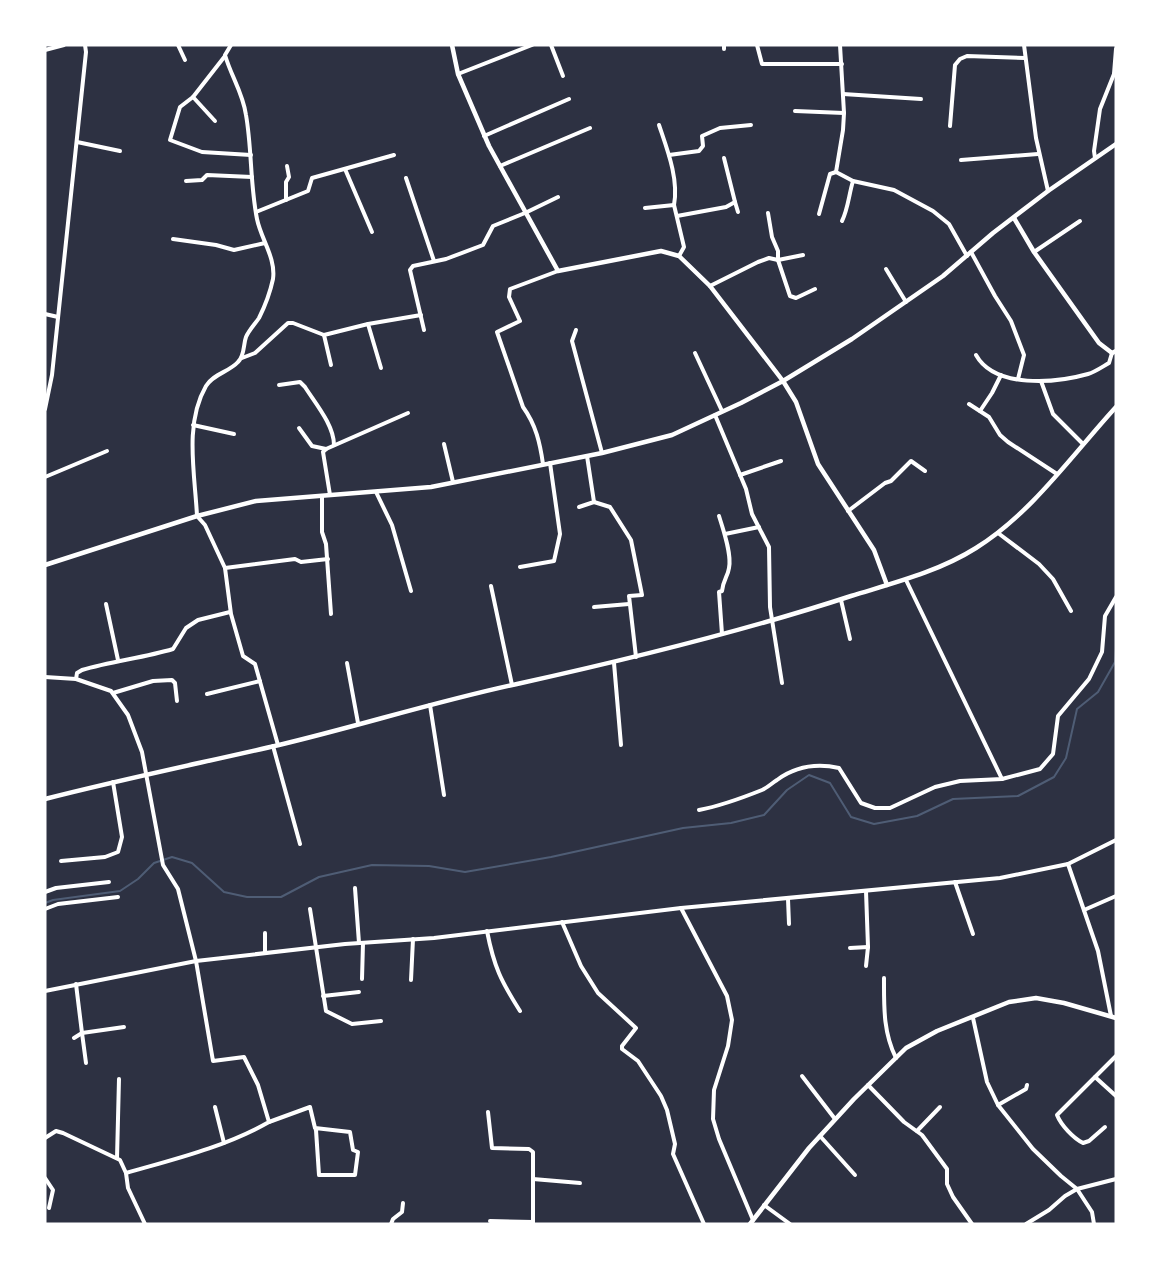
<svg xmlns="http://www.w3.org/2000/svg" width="1161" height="1269" font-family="'Archivo Narrow',sans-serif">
<rect width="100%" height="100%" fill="#2d3142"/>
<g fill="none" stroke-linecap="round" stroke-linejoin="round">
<!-- stream -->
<path stroke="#4f5d75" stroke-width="2" d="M45,903L53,900L120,891L138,879L154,863L172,857L192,863L224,892L247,897H281L319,877L372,865L429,866L465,872L551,857L683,828L731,823L764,815L787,790L809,775L830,783L851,817L874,824L917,816L953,799L1018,796L1054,777L1066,758L1077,709L1098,692L1115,662L1116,649"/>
<!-- minor -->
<g stroke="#fff" stroke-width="4">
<path d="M178,45L185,60"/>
<path d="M231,45L225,55C231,76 243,93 246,115C252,149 250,184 257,219C261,239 276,258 273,279C270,293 265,306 259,318C255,324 249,330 246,337C243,345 245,355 238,362C229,372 213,374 206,386C184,424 195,474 197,516L205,525L225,568L231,614L243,656L255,664L278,745"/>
<path d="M551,45L563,76"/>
<path d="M757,45L762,64H842"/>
<path d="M840,45L844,113L843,130L836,172L853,181L894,190L933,211L949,224L967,256"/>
<path d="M1024,45L1036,138L1048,191"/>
<path d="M724,49V45"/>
<path d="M1116,49L1114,74L1116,75"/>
<path d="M45,50L64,45"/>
<path d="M458,74L532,45"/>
<path d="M843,94L921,99"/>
<path d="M193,97L180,107L170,140L202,152L251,155"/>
<path d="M795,111L844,113"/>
<path d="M215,121L193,97L225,56"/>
<path d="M659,125C667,149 679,179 674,205"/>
<path d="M950,126L955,65L960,59L967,56L1025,58"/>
<path d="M484,136L569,99"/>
<path d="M77,142L120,151"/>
<path d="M669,155L699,151L703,146L702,136L720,128L751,125"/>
<path d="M1095,158L1094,151L1100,109L1114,74"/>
<path d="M961,160L1038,154"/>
<path d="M500,166L590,128"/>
<path d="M345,169L372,232"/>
<path d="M406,178L434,261"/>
<path d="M186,181L202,180L207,175L252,177"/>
<path d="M286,200V182L289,177L287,166"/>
<path d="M735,202L738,212"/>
<path d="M645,208L674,205L684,247L679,256"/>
<path d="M256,212L308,191L312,178L394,155"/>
<path d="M768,213L772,237L778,251V260L790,296L796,298L815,289"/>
<path d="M819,214L830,174L836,172"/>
<path d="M677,216L726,207L735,202L724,158"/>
<path d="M842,221C848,209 849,194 853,181"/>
<path d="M173,239L216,245L234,250L265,243"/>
<path d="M971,252L995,296L1011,321L1024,355L1018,379"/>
<path d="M1034,252L1080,221"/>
<path d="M886,269L906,302"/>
<path d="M710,286L758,262L769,258L778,260L803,255"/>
<path d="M45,314L58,317"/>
<path d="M424,330L410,270L413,266L446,259L483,245L493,226L525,213L558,197"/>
<path d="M576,330L572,341L602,453"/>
<path d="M695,353L722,411"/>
<path d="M976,355C995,389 1056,383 1088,374C1095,372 1102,367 1109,363L1112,353"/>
<path d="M242,358L255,353L288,323H293L324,335"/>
<path d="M331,365L324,335L368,324"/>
<path d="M381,368L368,324L421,315"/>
<path d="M1041,381L1053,414L1083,444"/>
<path d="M279,385L300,382L305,387C315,403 334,425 334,445"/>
<path d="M969,404L989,417L1000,435L1008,442L1057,474"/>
<path d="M45,409L52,375L86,52L85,45"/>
<path d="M980,411L992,393L1001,375"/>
<path d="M715,415L746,489L752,514L769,547L770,607L782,683"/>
<path d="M193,425L234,434"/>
<path d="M299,428L312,446L326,449"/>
<path d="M444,444L453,482"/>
<path d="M543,464C540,443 536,425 523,407L497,332L520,321L509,297L510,289L558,271"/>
<path d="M740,475L781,461"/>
<path d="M45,477L107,451"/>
<path d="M376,492L392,525L411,591"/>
<path d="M330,495L323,452L326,449L408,413"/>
<path d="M322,497V532L326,544L331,614"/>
<path d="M594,502L610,507L631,540L642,595L629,596L636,657"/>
<path d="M579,507L594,502L587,456"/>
<path d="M848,511L885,483L891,481L911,461L925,471"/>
<path d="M719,516C723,529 732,554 729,568C728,576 723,580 722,591L719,592L722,634"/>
<path d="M998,533L1039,564L1053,579L1071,611"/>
<path d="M725,534L759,527"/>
<path d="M520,567L554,561L560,534L550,463"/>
<path d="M225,568L295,559L301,562L328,559"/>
<path d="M906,580L1002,779"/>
<path d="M491,586L512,685"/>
<path d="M841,600L850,639"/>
<path d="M106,604L118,660"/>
<path d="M594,607L629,604"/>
<path d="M347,663L358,723"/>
<path d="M614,663L621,745"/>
<path d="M45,677L76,679L111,691L128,715L142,752L163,865L178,889L196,961L213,1061L244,1057L258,1085L269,1122C225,1147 175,1159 126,1173L128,1188L145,1224"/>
<path d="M76,679L77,673L82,670C112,661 143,658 173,649L186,628L198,620L230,612"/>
<path d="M113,693L153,681L172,680L175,683L177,701"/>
<path d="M207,694L260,681"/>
<path d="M430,705L444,795"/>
<path d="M273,746L300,844"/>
<path d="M699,810C720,806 742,798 762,790C767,788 772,783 777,780C796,766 816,763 839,768L861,803L875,808H890L935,787L960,781L1002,779L1040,769L1053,754L1058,716L1089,679L1102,652L1105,616L1116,597"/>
<path d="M61,861L105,857L118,852L122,837L113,782"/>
<path d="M1068,864L1098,951L1111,1016"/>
<path d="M955,882L973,934"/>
<path d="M355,888L359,943"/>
<path d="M866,891L868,947L866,966"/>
<path d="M45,892L56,888L109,882"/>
<path d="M788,899L789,924"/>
<path d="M681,908L727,996L732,1020L728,1046L714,1090L713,1119L719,1139L753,1220"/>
<path d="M45,909L58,904L118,897"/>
<path d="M310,909L326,1011L352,1024L381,1021"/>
<path d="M1084,910L1116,896"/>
<path d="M562,922L581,966L598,993L636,1028L622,1046V1049L638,1061L661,1096L667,1110L675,1144L673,1154L704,1224"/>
<path d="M487,931C494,967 501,981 520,1011"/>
<path d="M265,933V953"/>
<path d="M850,948L868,947"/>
<path d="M884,978C884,1006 883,1032 896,1058"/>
<path d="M362,979L363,943"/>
<path d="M411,980L413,939"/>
<path d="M45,991L196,961L345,944L434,938L681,908L1000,878L1068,864L1116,840"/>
<path d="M323,996L359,992"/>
<path d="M973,1018L987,1082L998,1105L1033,1149L1061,1176L1077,1189L1092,1212L1094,1224"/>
<path d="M74,1038L82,1033L76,984"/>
<path d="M86,1063L82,1033L124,1027"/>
<path d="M802,1076L835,1119"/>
<path d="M1095,1077L1116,1096"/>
<path d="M868,1085L904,1122L922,1135L947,1169V1184L953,1197L972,1224"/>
<path d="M998,1105L1026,1089L1027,1085"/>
<path d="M215,1107L224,1143"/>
<path d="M488,1112L492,1148L529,1149L533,1152V1224"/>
<path d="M269,1122L310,1107L315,1128L316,1130L319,1175H355L358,1152L353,1150L350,1132L315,1128"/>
<path d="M1105,1127L1089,1141L1083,1143C1073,1138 1061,1125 1057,1115L1116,1056"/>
<path d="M917,1131L940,1107"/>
<path d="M820,1136L855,1175"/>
<path d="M45,1138L56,1131L63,1133L120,1160L126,1173"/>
<path d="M117,1158L119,1079"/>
<path d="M45,1178L53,1190L49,1208"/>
<path d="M533,1179L580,1183"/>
<path d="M764,1205L790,1224"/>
<path d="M490,1221L533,1222"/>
<path d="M391,1224L393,1219L402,1212L403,1203"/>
<path d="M1026,1224L1049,1210L1065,1196L1077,1189L1116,1179"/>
</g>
<!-- tertiary -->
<g stroke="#fff" stroke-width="4.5">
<path d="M452,45L458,74L489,146L558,271L661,251L679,256L710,286L783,381L796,402L818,464L874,550L887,585"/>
<path d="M1014,218L1034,252L1099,343L1112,353L1116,351"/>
<path d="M45,565L197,516L256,501L431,487L602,453L672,435L741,403L783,381L852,339L943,276L993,233L1048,191L1116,144"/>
<path d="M750,1224L809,1148L854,1099L906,1048L937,1031L1009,1002L1036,998L1064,1003L1116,1018"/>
</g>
<!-- secondary -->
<path stroke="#fff" stroke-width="4.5" d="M45,799C123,779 201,763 279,745C359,726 437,701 517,684C630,659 741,632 851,596C893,583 938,572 976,548C1032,513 1072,455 1116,407"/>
</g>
<!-- border -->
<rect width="1161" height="1269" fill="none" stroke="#ffffff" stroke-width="93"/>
</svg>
